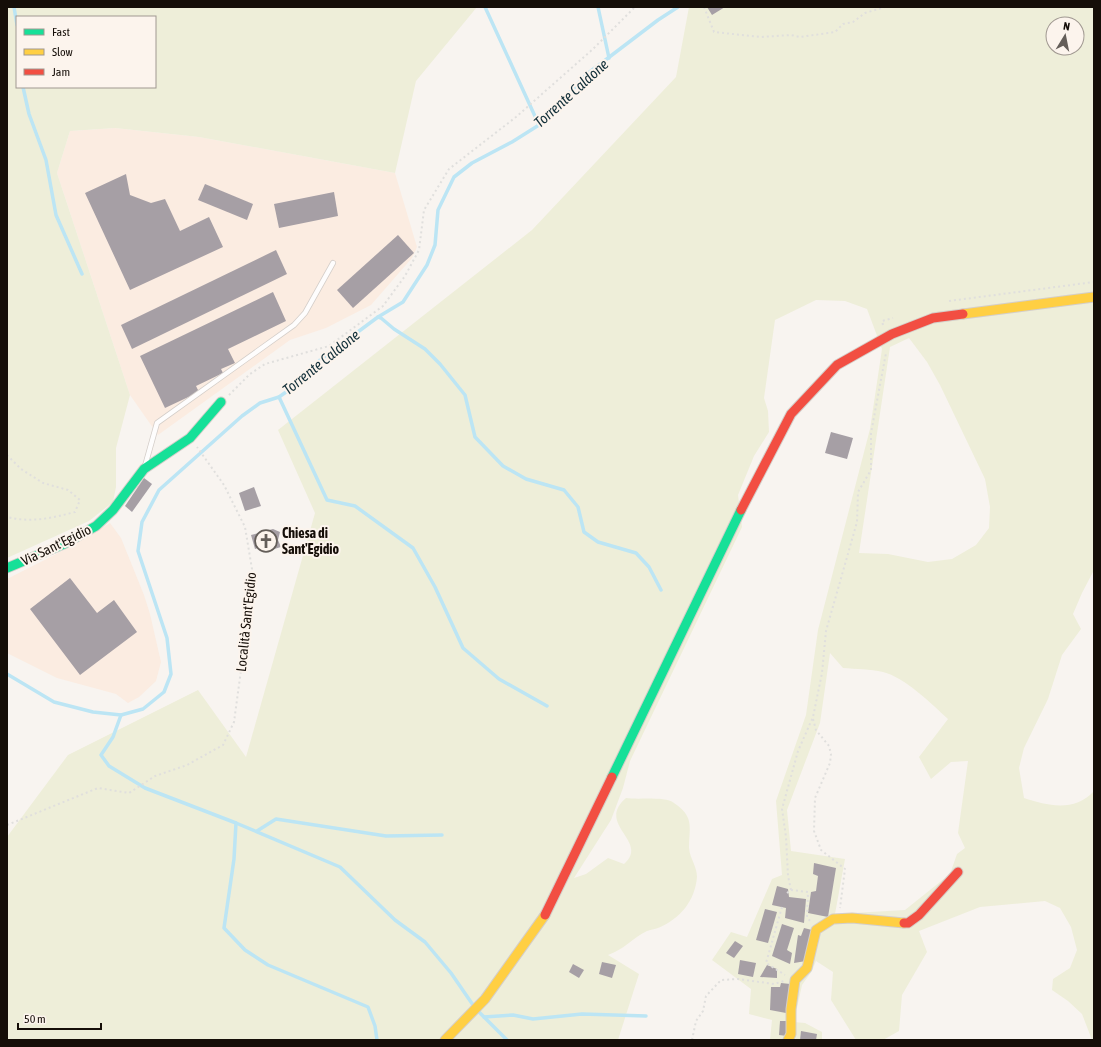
<svg xmlns="http://www.w3.org/2000/svg" width="1101" height="1047" font-family="'Asap Condensed',sans-serif">
<rect width="100%" height="100%" fill="#f8f4f0"/>
<!-- built -->
<g fill="#fbece1">
<path d="M115,128L199,137L395,173L417,247L412,258L371,305L326,328L290,340L158,435L130,395L57,173L70,131Z"/>
<path d="M110,523L121,538L144,595L150,614L161,662L156,681L139,697L128,703L116,694L57,678L7,653V579L70,547Z"/>
</g>
<!-- green -->
<g fill="#eeeed9" fill-rule="evenodd">
<path d="M7,7H477L416,81L395,173L199,137L115,128L70,131L57,173L130,395L116,448V487L113,502L89,521L7,558ZM17,17H155V87H17Z"/>
<path d="M689,7H1094V570L1082,593L1073,614L1081,629L1062,655L1048,699L1024,748L1019,768L1024,798C1048,806 1075,812 1094,791V1040H1092L1082,1014L1068,1001L1052,990L1053,979L1070,968L1077,950L1071,927L1060,908L1045,901L980,907L919,931L927,952L902,995L899,1031L883,1040H856L831,1000L833,972L816,961L812,971L802,985L794,1022L805,1023L822,1032V1040H770L772,1020L749,1014L751,989L712,960L731,932L747,937L772,879L782,875L776,801L806,715L818,630L870,429L882,349L867,309L845,301L816,300L775,320L764,398L768,411L769,432L754,456L738,495L742,527L630,761L623,788L611,820L574,878L586,874L608,858L624,864C650,841 595,825 626,798C638,800 665,796 674,803C695,817 689,827 689,848C690,859 697,866 697,877C695,901 680,919 658,928C655,929 650,930 647,931C631,939 625,949 608,955L639,974L618,1040H7V837L68,755L198,690L246,757L315,513L278,430L532,230L676,77ZM1053,24H1077V48H1053ZM909,338L927,362L940,385L985,479L990,507L989,528L976,545L952,559L928,562L888,554L859,553L890,347ZM830,653L843,668C856,669 870,669 883,672C904,677 932,704 948,719L919,757L931,779L951,762L968,761L958,833L965,848L957,854L950,874L905,910L835,914L845,859L791,851L787,810L820,723Z"/>
</g>
<g fill="none" stroke-linecap="round" stroke-linejoin="round">
<!-- stream -->
<g stroke="#bce5f4" stroke-width="3.5">
<path d="M14,7L17,25"/>
<path d="M485,7L539,125"/>
<path d="M598,7L609,58"/>
<path d="M23,87L29,114L46,160L56,215L82,274"/>
<path d="M378,317L381,318L394,329L425,349L440,364L465,395L475,437L503,466L526,479L564,490L578,507L584,532L598,542L636,553L649,567L661,590"/>
<path d="M279,397L327,500L355,506L413,548L435,587L463,648L499,679L547,706"/>
<path d="M7,674L54,702L93,712L121,715L143,709L164,692L171,674L167,638L138,551L142,522L159,490L242,416L260,403L279,397L303,380L320,360L378,317L403,302L427,265L435,245L438,210L454,177L472,163L512,142L539,125L587,74L658,20L678,7"/>
<path d="M121,715L113,737L101,755L109,766L145,788L236,823L340,867L395,920L425,942L451,973L473,1005"/>
<path d="M236,823L234,859L224,928L245,950L268,965L368,1007L375,1026L377,1040"/>
<path d="M257,831L276,819L386,836L442,835"/>
<path d="M478,1011L484,1017L513,1015L533,1019L582,1014L646,1016"/>
<path d="M484,1017L507,1040"/>
</g>
</g>
<!-- building -->
<g fill="#a69fa5">
<path d="M707,7H725L712,15Z"/>
<path d="M126,174L130,195L151,203L165,199L180,231L209,217L223,247L130,290L85,193Z"/>
<path d="M205,184L253,204L247,220L198,200Z"/>
<path d="M334,192L338,216L279,228L274,204Z"/>
<path d="M398,235L414,253L353,308L337,290Z"/>
<path d="M276,250L287,274L132,349L121,325Z"/>
<path d="M273,292L286,321L228,349L235,363L221,369L223,373L196,386L199,392L165,408L140,356Z"/>
<path d="M831,432L853,438L847,459L825,453Z"/>
<path d="M144,478L152,484L132,512L125,506Z"/>
<path d="M254,487L261,506L245,511L239,493Z"/>
<path d="M273,529L280,532L278,540L281,547L271,550L269,544L255,549L251,535Z"/>
<path d="M70,578L97,613L114,600L137,632L80,675L30,609Z"/>
<path d="M814,863L836,868L828,917L808,913L811,892L816,891L818,876L813,874Z"/>
<path d="M777,886L788,889L789,897L806,899L804,923L785,918L786,908L772,905Z"/>
<path d="M765,909L777,912L768,943L756,940Z"/>
<path d="M782,924L794,928L787,950L792,953L790,964L772,956Z"/>
<path d="M804,928L812,930L806,961L794,963L798,935L801,936Z"/>
<path d="M735,941L743,946L734,958L726,953Z"/>
<path d="M740,960L756,963L753,977L738,974Z"/>
<path d="M602,962L616,965L612,978L599,974Z"/>
<path d="M573,964L584,970L579,978L569,972Z"/>
<path d="M767,965L777,969V978L760,977Z"/>
<path d="M781,983L790,984L786,1013L770,1010L771,987H780Z"/>
<path d="M780,1021H787V1036L779,1035Z"/>
<path d="M801,1031L817,1034L816,1040H800Z"/>
</g>
<g fill="none" stroke-linecap="round" stroke-linejoin="round">
<!-- lane casing -->
<g stroke="#d4cec9" stroke-width="6">
<path id="lane" d="M145,466L157,423L294,325L305,313L333,263"/>
</g>
<!-- fast casing -->
<g stroke="#d4cec9" stroke-width="11">
<g id="fast">
<path d="M7,568L64,544L96,526L113,510L144,469L190,438L221,402"/>
<path d="M612,777L741,510"/>
</g>
</g>
<!-- slow casing -->
<g stroke="#d4cec9" stroke-width="11">
<g id="slow">
<path d="M963,314L1094,297"/>
<path d="M445,1040L485,999L545,915"/>
<path d="M788,1040L791,1034V1009L795,980L807,968L816,930L833,919L852,918L904,923"/>
</g>
</g>
<!-- jam casing -->
<g stroke="#d4cec9" stroke-width="11">
<g id="jam">
<path d="M741,510L791,414L837,365L892,334L933,318L963,314"/>
<path d="M545,915L612,777"/>
<path d="M904,923H908L919,915L958,872"/>
</g>
</g>
<!-- path -->
<g stroke="#e0dfdd" stroke-width="2" stroke-dasharray="2 3" stroke-linecap="butt">
<path d="M704,7L714,32L761,37L791,35L800,37L835,32L843,24L853,22L865,13L885,7"/>
<path d="M949,301L1094,282"/>
<path d="M883,325L882,321L893,318"/>
<path d="M229,395L250,374L265,364L329,346L383,306L405,276L419,250L424,210L449,169L516,117L593,49L635,7"/>
<path d="M7,455L21,469L43,483L68,490L80,500L75,512C52,518 31,523 7,517"/>
<path d="M813,719L816,730L829,746L831,754L830,763L815,798L814,831L821,850L845,869L840,908"/>
<path d="M7,825L98,788L129,793L155,776L187,765L223,745L234,722L246,633L252,569L245,527L224,485L197,447"/>
<path d="M791,890L788,876L786,837L782,809L798,751L813,717L822,673L826,631L857,522L858,492L871,470V433L886,353"/>
<path d="M787,893L791,890L808,892L807,917L810,921"/>
<path d="M782,907L766,963L785,975"/>
<path d="M692,1040L696,1021L703,1011L706,996L721,980L738,979L774,984L784,981"/>
</g>
<!-- lane -->
<use href="#lane" stroke="#fefdfd" stroke-width="4.5"/>
<!-- fast -->
<use href="#fast" stroke="#16e098" stroke-width="9"/>
<!-- slow -->
<use href="#slow" stroke="#ffcf43" stroke-width="9"/>
<!-- jam -->
<use href="#jam" stroke="#f24e42" stroke-width="9"/>
</g>
<!-- icons -->
<defs>
<g id="church-ring" transform="scale(1.15)"><circle r="9.5" fill="#fcf4ed" stroke="#645e59" stroke-width="1.5"/><path d="M-1.2-6h2.4v3.5h3.3v2.4h-3.3V6h-2.4V-.1h-3.3v-2.4h3.3Z" fill="#645e59"/></g>
</defs>
<g fill-rule="evenodd">
<use href="#church-ring" x="266" y="541"/>
</g>
<g text-anchor="middle" dominant-baseline="central" stroke-width="4" stroke-linejoin="round" paint-order="stroke">
<!-- poi labels -->
<g font-size="14" font-weight="bold" fill="#150e08" stroke="#fcf4ed" text-anchor="start">
<text x="282" y="533">Chiesa di<tspan x="282" dy="16">Sant'Egidio</tspan></text>
</g>
<!-- street labels -->
<g font-size="14" fill="#150e08" stroke="#fcf4ed">
<text transform="translate(56 545) rotate(-26)">Via Sant'Egidio</text>
<text transform="translate(246 622) rotate(-84)">Località Sant'Egidio</text>
</g>
<!-- water labels -->
<g font-size="15" font-style="italic" fill="#122f39" stroke="#fcf4ed">
<text transform="translate(571 93) rotate(-42)">Torrente Caldone</text>
<text transform="translate(321 362) rotate(-39)">Torrente Caldone</text>
</g>
</g>
<!-- border -->
<rect width="1101" height="1047" fill="none" stroke="#150e08" stroke-width="16"/>
<!-- legend -->
<rect x="16" y="16" width="140" height="72" fill="#fcf4ed" stroke="#a09891"/>
<rect x="24" y="29" width="20" height="6" fill="#16e098" stroke="#a09891"/>
<text x="52" y="36" font-size="12" fill="#150e08">Fast</text>
<rect x="24" y="49" width="20" height="6" fill="#ffcf43" stroke="#a09891"/>
<text x="52" y="56" font-size="12" fill="#150e08">Slow</text>
<rect x="24" y="69" width="20" height="6" fill="#f24e42" stroke="#a09891"/>
<text x="52" y="76" font-size="12" fill="#150e08">Jam</text>
<!-- north arrow -->
<g transform="translate(1065 36) rotate(10)"><circle r="19" fill="#fcf4ed" stroke="#a09891"/>
<path d="M0-3L7 15L0 10L-7 15Z" fill="#645e59"/>
<text y="-6" font-size="11" font-weight="bold" text-anchor="middle" fill="#150e08">N</text>
</g>
<!-- scale -->
<path d="M18 1023v6h83v-6" fill="none" stroke="#150e08" stroke-width="2"/>
<text x="24" y="1023" font-size="12" fill="#150e08" stroke="#fcf4ed" stroke-width="3" paint-order="stroke">50 m</text>
</svg>
